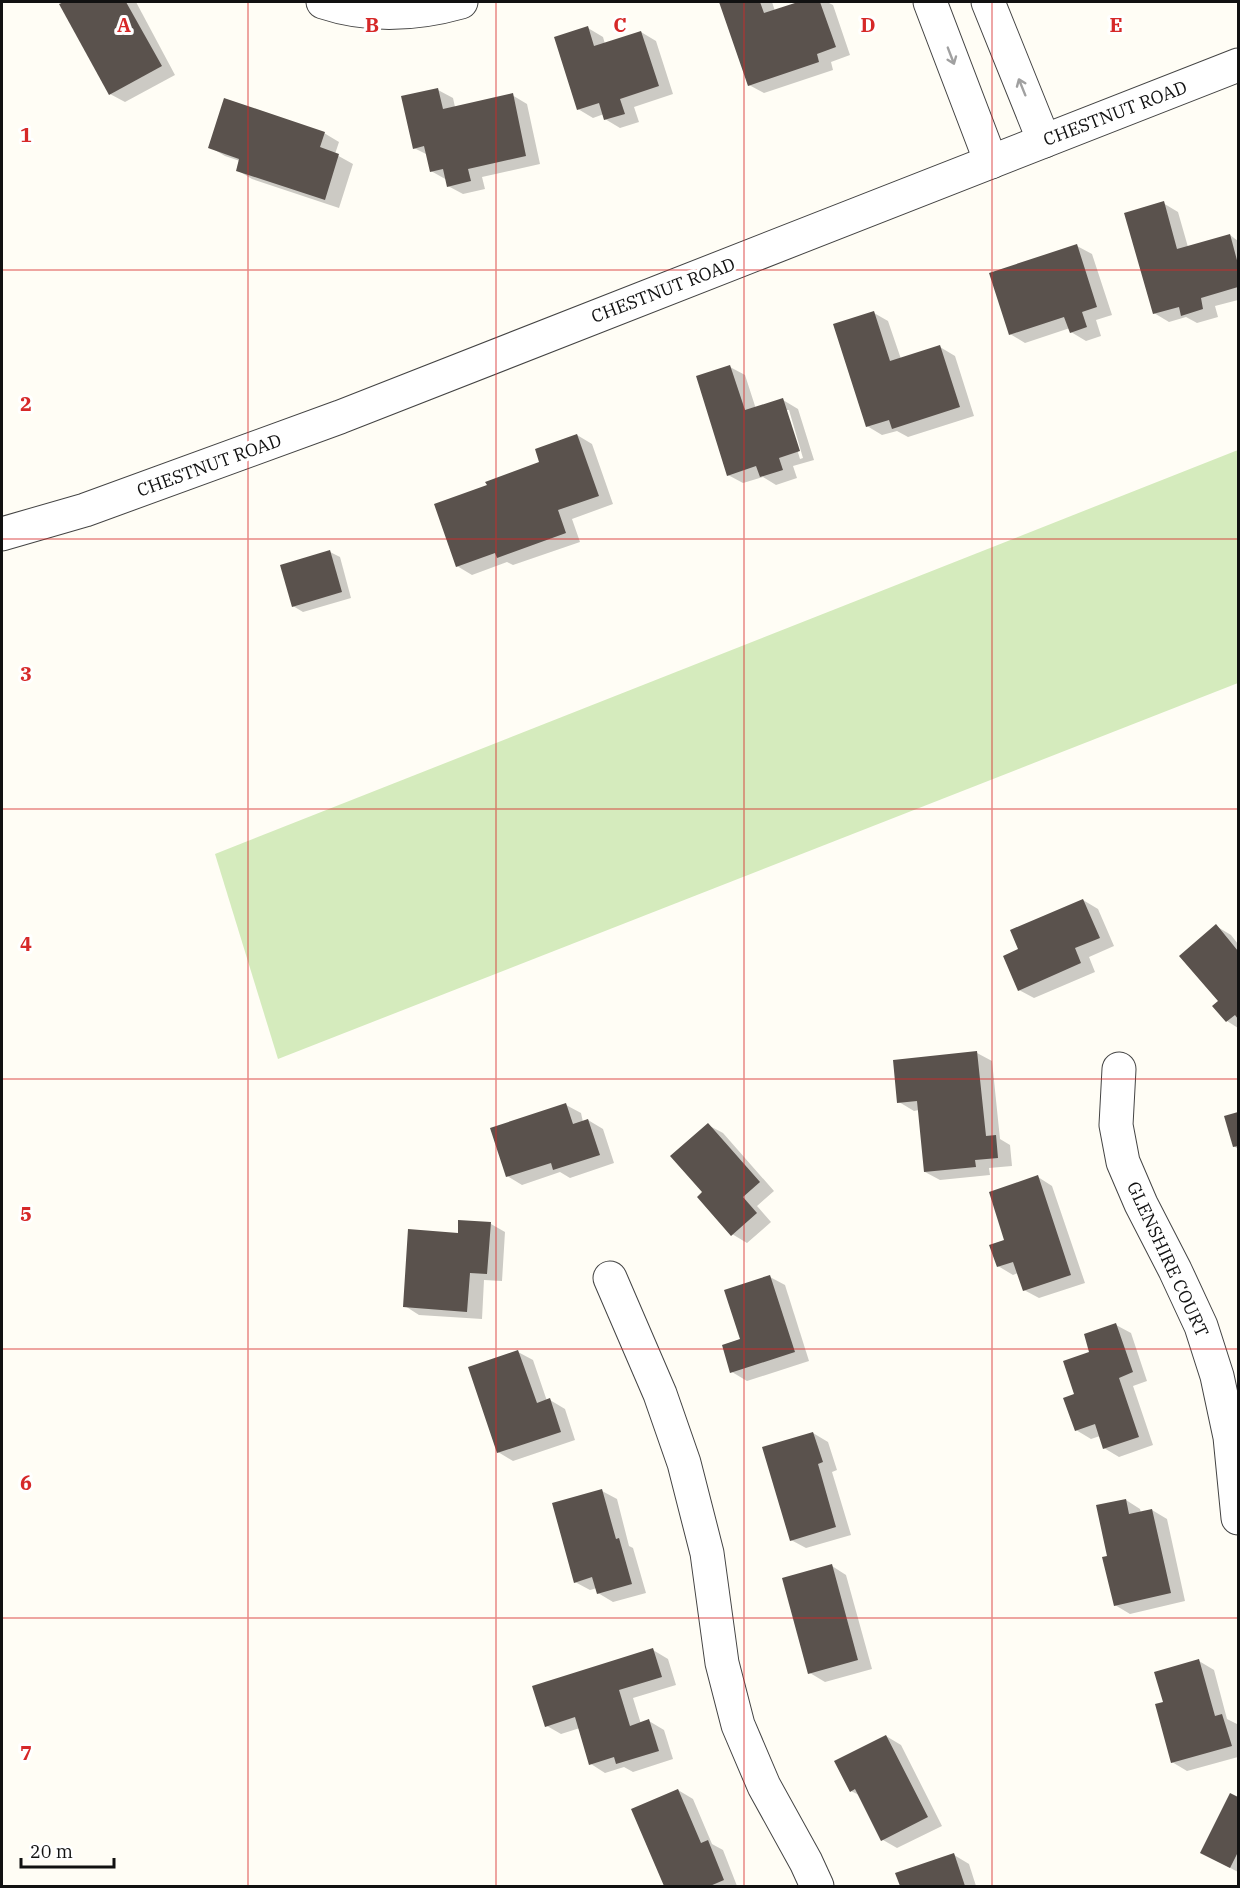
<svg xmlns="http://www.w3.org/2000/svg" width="1240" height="1888" font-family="'IBM Plex Serif',serif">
<rect width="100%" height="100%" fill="#fffdf5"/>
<!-- green -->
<path fill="#d5ebbd" d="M1238,450V683L278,1059L215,854Z"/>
<!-- shadow -->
<g fill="#0003" fill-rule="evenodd">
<path d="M68,2H136L175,75L125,102L110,94L61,5Z"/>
<path d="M721,2H772L775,11L803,2H827L833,5L850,55L831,62L833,70L764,93L749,85Z"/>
<path d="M588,28L603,37L605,44L641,32L656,41L673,94L634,107L639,122L620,128L605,119L604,114L593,118L578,109Z"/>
<path d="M438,90L453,98L455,107L512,95L527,104L540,164L482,177L485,189L463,194L448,186L447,180L431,171L428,155L414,148Z"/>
<path d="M324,133L339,142L335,154L353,164L339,208L252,179L237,170L240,161L225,156L210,147Z"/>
<path d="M1163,203L1178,212L1188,247L1230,235L1238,241V300L1215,306L1218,317L1197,323L1186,317L1169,322L1154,313Z"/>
<path d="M1077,246L1092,254L1112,315L1096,320L1101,336L1086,341L1071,332L1070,328L1025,343L1010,334Z"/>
<path d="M874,313L888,321L901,359L940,347L955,356L974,416L908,437L897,431L882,435L867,426Z"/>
<path d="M730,367L745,375L756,409L783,400L798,409L814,460L793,466L797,478L776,485L763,477L743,483L728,475ZM785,410H789L803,458L800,459Z"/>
<path d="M577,435L592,444L613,504L572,519L580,542L513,565L507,562L472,575L457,566L489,486L541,463Z"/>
<path d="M330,552L340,557L351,598L303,612L293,606Z"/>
<path d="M1083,900L1098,909L1114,946L1089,957L1095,972L1034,998L1019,990L1020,950Z"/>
<path d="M1216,926L1231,935L1238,944V1028L1227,1021L1214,1006L1220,1001Z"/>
<path d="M977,1053L992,1061L1000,1139L1010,1145L1012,1166L989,1168L990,1175L940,1180L925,1172L919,1110L914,1111L899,1102Z"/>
<path d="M566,1105L581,1113L583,1122L588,1120L603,1129L614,1163L570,1178L560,1172L522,1185L507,1176Z"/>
<path d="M1238,1114V1149L1234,1146L1226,1117Z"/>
<path d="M708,1125L723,1133L774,1191L757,1206L771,1222L747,1243L732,1234L704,1192Z"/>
<path d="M1038,1177L1052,1186L1085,1283L1039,1298L1024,1290L1018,1273L1013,1275L998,1266L1006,1241Z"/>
<path d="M491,1224L505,1232L502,1281L484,1280L482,1319L419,1315L405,1306L459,1234Z"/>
<path d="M770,1277L785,1285L809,1361L747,1381L732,1372L742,1340Z"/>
<path d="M1116,1325L1131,1333L1147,1381L1133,1386L1153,1445L1119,1457L1104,1448L1100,1436L1091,1439L1076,1430V1395L1091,1353Z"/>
<path d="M518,1352L533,1360L547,1401L550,1400L565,1409L575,1440L513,1461L498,1452Z"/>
<path d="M813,1433L828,1442L837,1470L832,1472L851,1535L806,1548L791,1540Z"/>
<path d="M602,1491L617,1499L629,1546L633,1548L646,1593L613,1602L598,1593L597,1588L590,1590L575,1582Z"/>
<path d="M1126,1500L1140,1509L1141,1513L1152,1510L1167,1519L1185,1601L1130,1614L1115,1605L1109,1557Z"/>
<path d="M832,1566L846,1575L872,1669L825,1682L810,1673Z"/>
<path d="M653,1650L668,1659L676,1685L633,1698L641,1724L649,1721L664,1730L673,1759L633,1772L624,1767L605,1773L591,1764L580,1728L561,1734L547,1726Z"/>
<path d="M1199,1661L1214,1670L1227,1719L1237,1724L1238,1730V1757L1187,1771L1172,1762L1164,1703Z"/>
<path d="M886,1736L901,1745L942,1826L897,1848L883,1840L861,1796L851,1791Z"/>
<path d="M678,1790L693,1799L712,1844L723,1850L737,1886H666L633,1809Z"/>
<path d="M1231,1795L1238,1799V1872L1202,1853Z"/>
<path d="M954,1855L969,1864L976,1886H901L897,1873Z"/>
</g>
<!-- building -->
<g fill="#5a524d">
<path d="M64,2H126L162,66L109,95L59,4Z"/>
<path d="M719,2H760L764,13L798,2H820L836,47L817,54L819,62L748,86Z"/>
<path d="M588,26L594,46L641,31L659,86L620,99L625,114L604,120L599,103L577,110L554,37Z"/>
<path d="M438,88L443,109L513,93L526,156L468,169L471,181L447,187L443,169L430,172L424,146L413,149L401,96Z"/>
<path d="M224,98L325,132L320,147L339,154L325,200L236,171L239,159L208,148Z"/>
<path d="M1164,201L1177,249L1230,234L1238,264V287L1201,298L1203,309L1181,316L1179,307L1153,314L1124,213Z"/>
<path d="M1077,244L1097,307L1082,312L1087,327L1070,333L1064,317L1009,335L989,273Z"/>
<path d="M874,311L890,361L940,345L960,407L892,429L889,420L866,427L833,324Z"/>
<path d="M730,365L745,410L783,398L800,451L779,458L783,470L760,477L756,466L727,476L696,376Z"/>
<path d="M577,434L599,496L558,510L566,533L497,558L495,553L456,567L434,504L487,485L485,482L539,462L535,449Z"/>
<path d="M330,550L342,592L292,607L280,565Z"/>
<path d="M1083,899L1100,938L1075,948L1081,963L1018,991L1003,956L1018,949L1010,930Z"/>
<path d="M1216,924L1238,951V1019L1235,1015L1226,1022L1212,1006L1218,1001L1179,956Z"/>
<path d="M977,1051L986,1136L996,1135L998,1158L975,1160L976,1167L924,1172L917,1101L897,1103L893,1060Z"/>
<path d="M566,1103L573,1124L588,1119L600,1155L553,1170L551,1163L506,1177L490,1128Z"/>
<path d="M1238,1112V1146L1233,1147L1224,1116Z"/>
<path d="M708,1123L760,1182L743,1197L757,1213L731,1236L697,1197L702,1192L670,1156Z"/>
<path d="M1038,1175L1071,1275L1023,1291L1013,1262L997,1267L989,1245L1004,1240L989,1192Z"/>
<path d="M458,1220L491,1222L487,1274L470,1273L467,1312L403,1307L408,1229L458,1233Z"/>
<path d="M770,1275L795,1352L730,1373L722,1345L740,1339L724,1290Z"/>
<path d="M1116,1323L1133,1372L1119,1378L1139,1437L1103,1449L1095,1424L1075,1431L1063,1398L1074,1394L1063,1361L1089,1352L1084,1334Z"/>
<path d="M518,1350L537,1403L550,1398L561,1432L497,1453L468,1367Z"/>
<path d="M813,1432L823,1462L818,1464L836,1527L790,1541L762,1447Z"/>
<path d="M602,1489L616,1539L619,1538L632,1584L597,1594L592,1577L574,1583L552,1503Z"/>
<path d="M1126,1499L1129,1514L1152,1509L1171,1593L1114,1606L1102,1557L1107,1556L1096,1505Z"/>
<path d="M832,1564L858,1660L808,1674L782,1578Z"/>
<path d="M653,1648L662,1677L619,1690L630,1726L649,1719L659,1751L616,1764L614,1757L589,1765L575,1717L545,1727L532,1686Z"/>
<path d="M1199,1659L1215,1716L1222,1714L1232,1746L1171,1763L1155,1704L1163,1702L1154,1672Z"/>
<path d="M886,1735L928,1817L881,1841L855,1789L850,1792L834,1761Z"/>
<path d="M678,1789L701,1843L708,1840L724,1880L710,1886H664L631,1809Z"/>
<path d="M1230,1793L1238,1797V1854H1237L1230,1868L1200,1853Z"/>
<path d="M954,1853L965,1886H900L895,1873Z"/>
</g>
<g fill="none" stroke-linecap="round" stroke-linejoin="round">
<!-- minor casing -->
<g stroke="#444" stroke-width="35">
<g id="minor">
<path d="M323,2C368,17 415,15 461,2"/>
<path d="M930,2L991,162"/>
<path d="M988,2L1044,141"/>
<path d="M2,534L85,510L340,417L1238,65"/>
<path d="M1119,1069L1116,1125L1123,1162L1141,1204L1175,1270L1201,1326L1217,1376L1230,1437L1238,1518"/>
<path d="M610,1278L660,1394L684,1463L707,1553L722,1663L738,1725L764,1786L806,1862L817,1886"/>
</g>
</g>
<!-- minor -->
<use href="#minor" stroke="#fff" stroke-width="33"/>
</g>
<!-- one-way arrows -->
<defs><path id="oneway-shaft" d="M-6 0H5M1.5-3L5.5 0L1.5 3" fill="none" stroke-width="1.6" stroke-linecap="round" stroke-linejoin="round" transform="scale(1.5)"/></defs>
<g stroke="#a0a0a0">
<use href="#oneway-shaft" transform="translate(951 56) rotate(69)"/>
<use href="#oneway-shaft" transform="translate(1022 87) rotate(-112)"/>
</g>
<!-- grid -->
<path fill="none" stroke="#d62828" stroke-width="1.5" stroke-opacity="0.55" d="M248,2V1886M496,2V1886M744,2V1886M992,2V1886M2,270H1238M2,539H1238M2,809H1238M2,1079H1238M2,1349H1238M2,1618H1238"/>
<g text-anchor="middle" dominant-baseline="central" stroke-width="6" stroke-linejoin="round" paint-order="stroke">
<!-- street labels -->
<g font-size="18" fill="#111" stroke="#fff">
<text transform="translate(1115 113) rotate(-21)">CHESTNUT ROAD</text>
<text transform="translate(663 290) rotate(-21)">CHESTNUT ROAD</text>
<text transform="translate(209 465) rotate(-20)">CHESTNUT ROAD</text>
<text transform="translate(1168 1259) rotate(65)">GLENSHIRE COURT</text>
</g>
</g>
<g font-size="20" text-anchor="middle" font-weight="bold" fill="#d62828" stroke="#fff" stroke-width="6" stroke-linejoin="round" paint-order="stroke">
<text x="124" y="32">A</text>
<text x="372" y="32">B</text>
<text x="620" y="32">C</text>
<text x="868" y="32">D</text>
<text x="1116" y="32">E</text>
<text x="26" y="142">1</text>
<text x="26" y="411">2</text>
<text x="26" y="681">3</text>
<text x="26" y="951">4</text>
<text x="26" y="1221">5</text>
<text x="26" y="1490">6</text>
<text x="26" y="1760">7</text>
</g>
<!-- border -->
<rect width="1240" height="1888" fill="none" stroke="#111111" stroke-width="6"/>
<!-- scale -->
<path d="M21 1858v9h93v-9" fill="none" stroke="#111111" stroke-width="3"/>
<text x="30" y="1858" font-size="18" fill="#111111" stroke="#ffffff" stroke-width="4.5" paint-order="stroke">20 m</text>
</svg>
